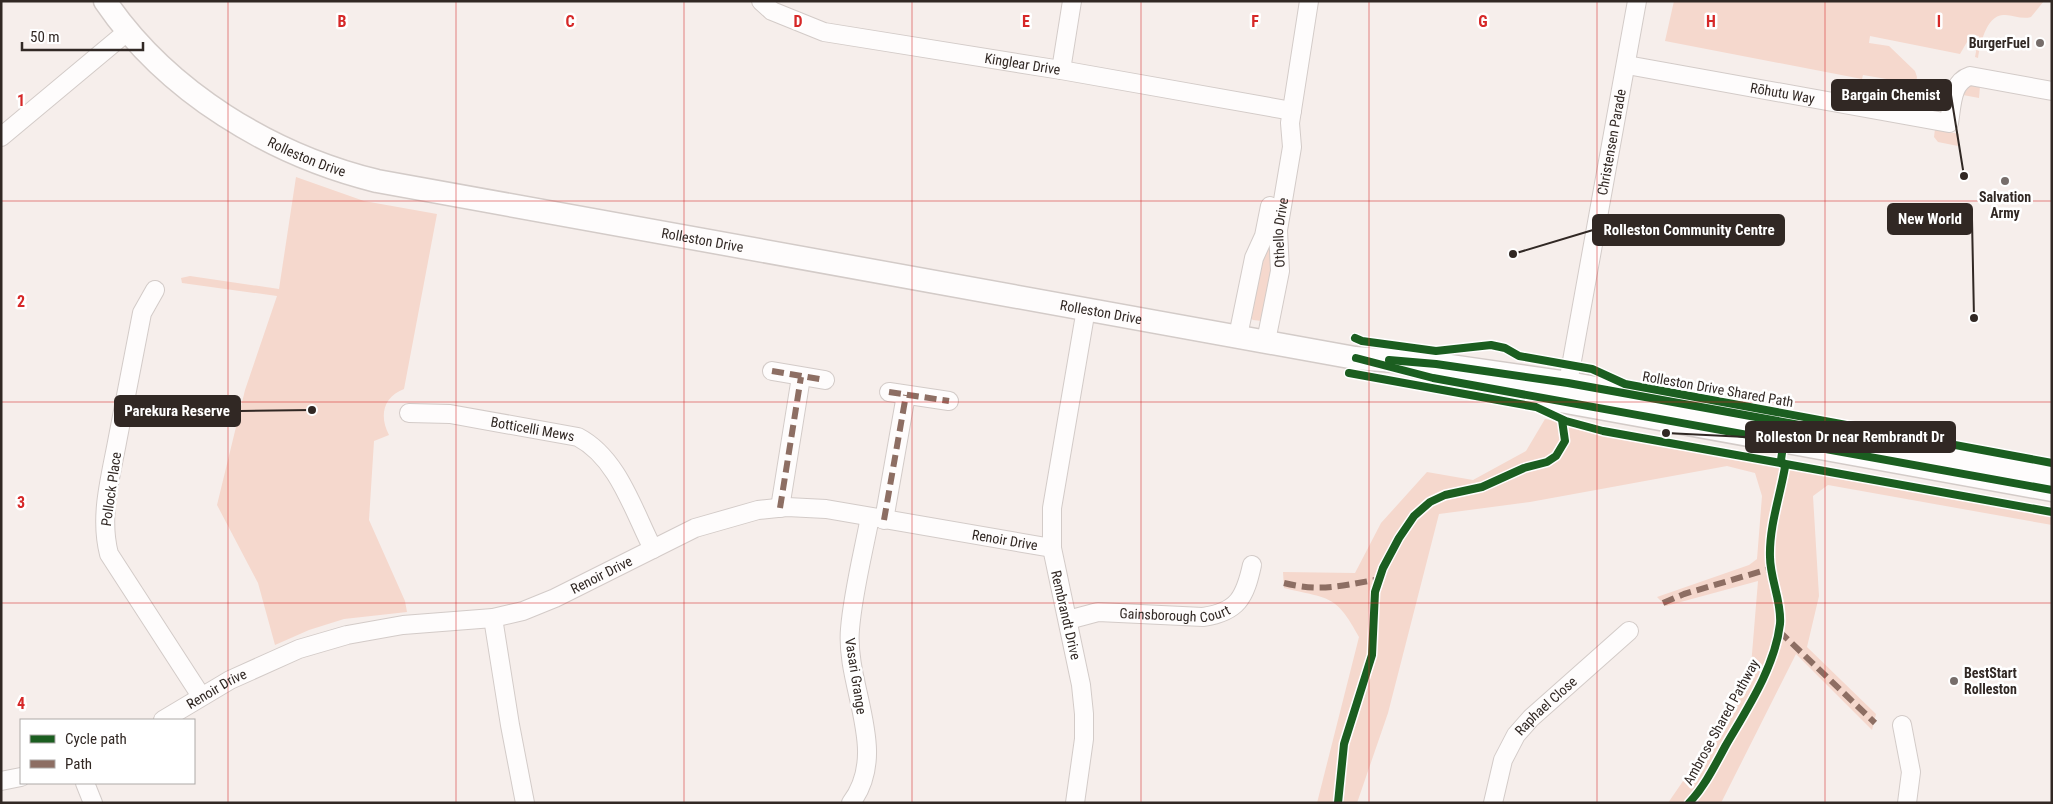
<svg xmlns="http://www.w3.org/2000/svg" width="2053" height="804" font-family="'Roboto Condensed',sans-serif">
<rect width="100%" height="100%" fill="#f6eeeb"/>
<!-- green -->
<g fill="#f5d8cd">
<path d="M1674,1H2044L2031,17C2021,20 2012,14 2003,15C1986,16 1980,45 1978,58L1975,57L1979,36L1971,35L1960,54L1870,36L1869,43L1889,46L1915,71L1917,77L1916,84L1863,75L1862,79L1665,41Z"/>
<path d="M1970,85L1980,86L1979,98L1963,95Z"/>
<path d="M1935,129L1959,134L1958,146L1938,142L1934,137Z"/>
<path d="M296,177L364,201L437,214L404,389C383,397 379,416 389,435L374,441L369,520L405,601L407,612L344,619L309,630L275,645L258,583L217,505L245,390L277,296L182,283L181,278L190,276L279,289Z"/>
<path d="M1268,238L1277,259L1262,321L1253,320L1250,318L1257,263Z"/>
<path d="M1545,419L2052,508V525L1828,485L1813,496L1819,596L1807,647L1876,714L1872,730L1796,654L1721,803H1668L1718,730L1750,678L1758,581L1666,606L1657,597L1749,565L1757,559L1762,496L1755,473L1727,466L1530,502L1439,514L1388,713L1357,803H1317L1359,637C1336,594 1329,599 1284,588L1283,572L1355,573L1381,523L1427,472L1473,480L1526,451Z"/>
</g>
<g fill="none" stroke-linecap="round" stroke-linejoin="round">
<!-- minor casing -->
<g stroke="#d3cbc8" stroke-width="20">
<g id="minor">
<path id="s1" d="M761,1L772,11L824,32L1061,70L1292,111"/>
<path id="s2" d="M1627,65L1949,123C1952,106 1951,82 1970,76L2052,91"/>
<path d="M1061,70L1072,1"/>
<path d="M1,137L128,31"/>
<path d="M155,290L142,313C134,355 126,396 118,437C111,476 99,515 109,554L201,696"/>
<path d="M1238,336L1254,258L1264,236L1270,206"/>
<path id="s3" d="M1266,341L1280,271L1278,230L1292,147L1290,123L1309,1"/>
<path d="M772,371L825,380"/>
<path d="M889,392L949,401"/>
<path id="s4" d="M1566,394L1637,1"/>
<path id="s5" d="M409,413L450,414L578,437C618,458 633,510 653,549"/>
<path d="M780,508L801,377"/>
<path d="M884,520L906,395"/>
<path d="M493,618L510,725L525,803"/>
<path id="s6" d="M1068,620L1098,612L1203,617C1238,612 1245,597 1252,565"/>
<path id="s7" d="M163,720L230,680L299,649L347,635L403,625L493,618L523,611L555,598L695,528L758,510L787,507L826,509L1052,548"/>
<path d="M1902,725L1911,772L1907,803"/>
<path d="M1,781L21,777"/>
<path d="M85,783L93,803"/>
<path d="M851,803C890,751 845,687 850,629C853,592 863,554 870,517"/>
<path d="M1075,803L1084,739V714L1081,685L1052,548V508L1086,309"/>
<path id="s8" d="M1493,803L1503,760L1516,735L1531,718L1629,631"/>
</g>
</g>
<!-- major casing -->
<g stroke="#d3cbc8" stroke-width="25">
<g id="major">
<path id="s9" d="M105,1C167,92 271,155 377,181L1355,358L1436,364L1568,383L2052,471"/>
<path d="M1462,383L2052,490"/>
</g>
</g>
<!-- minor -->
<use href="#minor" stroke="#fefcfc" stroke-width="18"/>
<!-- major -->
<use href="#major" stroke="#fefcfc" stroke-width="22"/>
<!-- quiet -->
<g stroke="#8d6e63" stroke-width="6" stroke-dasharray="12 6" stroke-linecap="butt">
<path d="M772,371L825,380"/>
<path d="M889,392L949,401"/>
<path d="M780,508L801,377"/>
<path d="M884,520L906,395"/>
<path d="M1284,583C1320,592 1340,586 1375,580"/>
<path d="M1663,603L1684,594L1769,569"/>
<path d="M1779,631L1875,723"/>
</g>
<!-- cycleway casing -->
<g stroke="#fff" stroke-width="11">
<g id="cycleway">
<path d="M1355,338L1362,341L1436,351L1491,345L1505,348L1519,356L1592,369L1625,384L2052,463"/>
<path d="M1356,358L1433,378L2052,490"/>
<path d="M1389,360L1436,364L1568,383L1894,442"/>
<path d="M1349,373L1536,407L1566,421L1603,431L2052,512"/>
<path d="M1338,803L1344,744L1372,655L1375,592L1383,568L1399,538L1414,516L1430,502L1445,495L1482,487L1524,468L1547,462L1556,456L1565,441L1562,420"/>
<path d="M1689,803C1705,786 1715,765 1726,745C1747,709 1775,667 1780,624C1782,602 1770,579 1770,557C1769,527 1780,496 1785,467L1781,460L1785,432"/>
</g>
</g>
<!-- cycleway -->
<use href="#cycleway" stroke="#1b5e20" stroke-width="8"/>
</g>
<!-- grid -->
<path fill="none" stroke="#d62828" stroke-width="1" stroke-opacity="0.55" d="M228,1V803M456,1V803M684,1V803M912,1V803M1141,1V803M1369,1V803M1597,1V803M1825,1V803M1,201H2052M1,402H2052M1,603H2052"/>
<!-- markers -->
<g fill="#766d6a" stroke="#fff" stroke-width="2">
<circle cx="2040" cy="43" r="5"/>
<circle cx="2005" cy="181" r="5"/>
<circle cx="1954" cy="681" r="5"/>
</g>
<g text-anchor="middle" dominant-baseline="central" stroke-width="5" stroke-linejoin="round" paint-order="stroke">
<!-- poi labels -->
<g font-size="14" font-weight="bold" fill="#312824" stroke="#fff" text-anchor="end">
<text x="2030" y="43">BurgerFuel</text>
<text x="2005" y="197" text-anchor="middle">Salvation<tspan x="2005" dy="16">Army</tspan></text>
<text x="1964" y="673" text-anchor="start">BestStart<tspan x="1964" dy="16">Rolleston</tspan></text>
</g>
<!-- street labels -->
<g font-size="14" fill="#312824" stroke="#fff">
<text stroke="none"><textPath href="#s1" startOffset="272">Kinglear Drive</textPath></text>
<text stroke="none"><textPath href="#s2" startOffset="158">Rōhutu Way</textPath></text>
<text stroke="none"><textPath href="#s4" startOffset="256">Christensen Parade</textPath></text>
<text stroke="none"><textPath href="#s9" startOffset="259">Rolleston Drive</textPath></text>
<text stroke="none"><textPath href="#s3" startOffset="110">Othello Drive</textPath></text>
<text stroke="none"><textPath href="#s9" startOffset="664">Rolleston Drive</textPath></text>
<text stroke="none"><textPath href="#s9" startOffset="1069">Rolleston Drive</textPath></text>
<text transform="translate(1718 389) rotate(10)">Rolleston Drive Shared Path</text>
<text stroke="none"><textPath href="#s5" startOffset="125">Botticelli Mews</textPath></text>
<text transform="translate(111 489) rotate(-82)">Pollock Place</text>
<text stroke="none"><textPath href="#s7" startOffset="888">Renoir Drive</textPath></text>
<text stroke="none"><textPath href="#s7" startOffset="468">Renoir Drive</textPath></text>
<text stroke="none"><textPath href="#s6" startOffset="108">Gainsborough Court</textPath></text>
<text transform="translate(1066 615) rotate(77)">Rembrandt Drive</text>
<text transform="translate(856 676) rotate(81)">Vasari Grange</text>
<text stroke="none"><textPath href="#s7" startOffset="62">Renoir Drive</textPath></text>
<text stroke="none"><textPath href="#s8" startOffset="114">Raphael Close</textPath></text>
<text transform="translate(1721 722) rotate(-61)">Ambrose Shared Pathway</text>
</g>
</g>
<g font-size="16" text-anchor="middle" font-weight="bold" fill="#d62828" stroke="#fff" stroke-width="5" stroke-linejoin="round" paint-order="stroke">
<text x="342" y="27">B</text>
<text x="570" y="27">C</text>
<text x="798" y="27">D</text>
<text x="1026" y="27">E</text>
<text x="1255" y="27">F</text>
<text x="1483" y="27">G</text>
<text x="1711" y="27">H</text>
<text x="1939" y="27">I</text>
<text x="21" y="106">1</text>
<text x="21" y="307">2</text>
<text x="21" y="508">3</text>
<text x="21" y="709">4</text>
</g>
<!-- callouts -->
<path fill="none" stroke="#312824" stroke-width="2" d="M1964 176L1951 95M1974 318L1972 219M1513 254L1593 230M312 410L240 411M1666 433L1746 437"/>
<g fill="#312824" stroke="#fff" stroke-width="2">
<circle cx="1964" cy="176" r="5"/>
<circle cx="1974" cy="318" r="5"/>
<circle cx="1513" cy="254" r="5"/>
<circle cx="312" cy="410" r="5"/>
<circle cx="1666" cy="433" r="5"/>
</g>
<g fill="#312824" stroke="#312824" stroke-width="2">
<rect x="1832" y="80" width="119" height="30" rx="5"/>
<rect x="1888" y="204" width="84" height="30" rx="5"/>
<rect x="1593" y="215" width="191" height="30" rx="5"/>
<rect x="115" y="396" width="125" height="30" rx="5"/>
<rect x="1746" y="422" width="209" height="30" rx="5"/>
</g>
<g font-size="15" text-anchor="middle" font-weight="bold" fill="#fff">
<text x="1891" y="100">Bargain Chemist</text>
<text x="1930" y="224">New World</text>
<text x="1689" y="235">Rolleston Community Centre</text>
<text x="177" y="416">Parekura Reserve</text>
<text x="1850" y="442">Rolleston Dr near Rembrandt Dr</text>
</g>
<!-- border -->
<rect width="2053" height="804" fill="none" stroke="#312824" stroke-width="5"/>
<!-- legend -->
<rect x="20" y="719" width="175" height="65" fill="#ffffff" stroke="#ada9a7"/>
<rect x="30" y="735" width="25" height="8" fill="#1b5e20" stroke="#ada9a7"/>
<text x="65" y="744" font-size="15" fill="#312824">Cycle path</text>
<rect x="30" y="760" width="25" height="8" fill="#8d6e63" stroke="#ada9a7"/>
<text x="65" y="769" font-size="15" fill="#312824">Path</text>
<!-- scale -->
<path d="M22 42v8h121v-8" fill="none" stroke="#312824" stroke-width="2.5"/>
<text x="30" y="42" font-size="15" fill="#312824" stroke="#ffffff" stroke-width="4" paint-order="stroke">50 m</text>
</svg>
